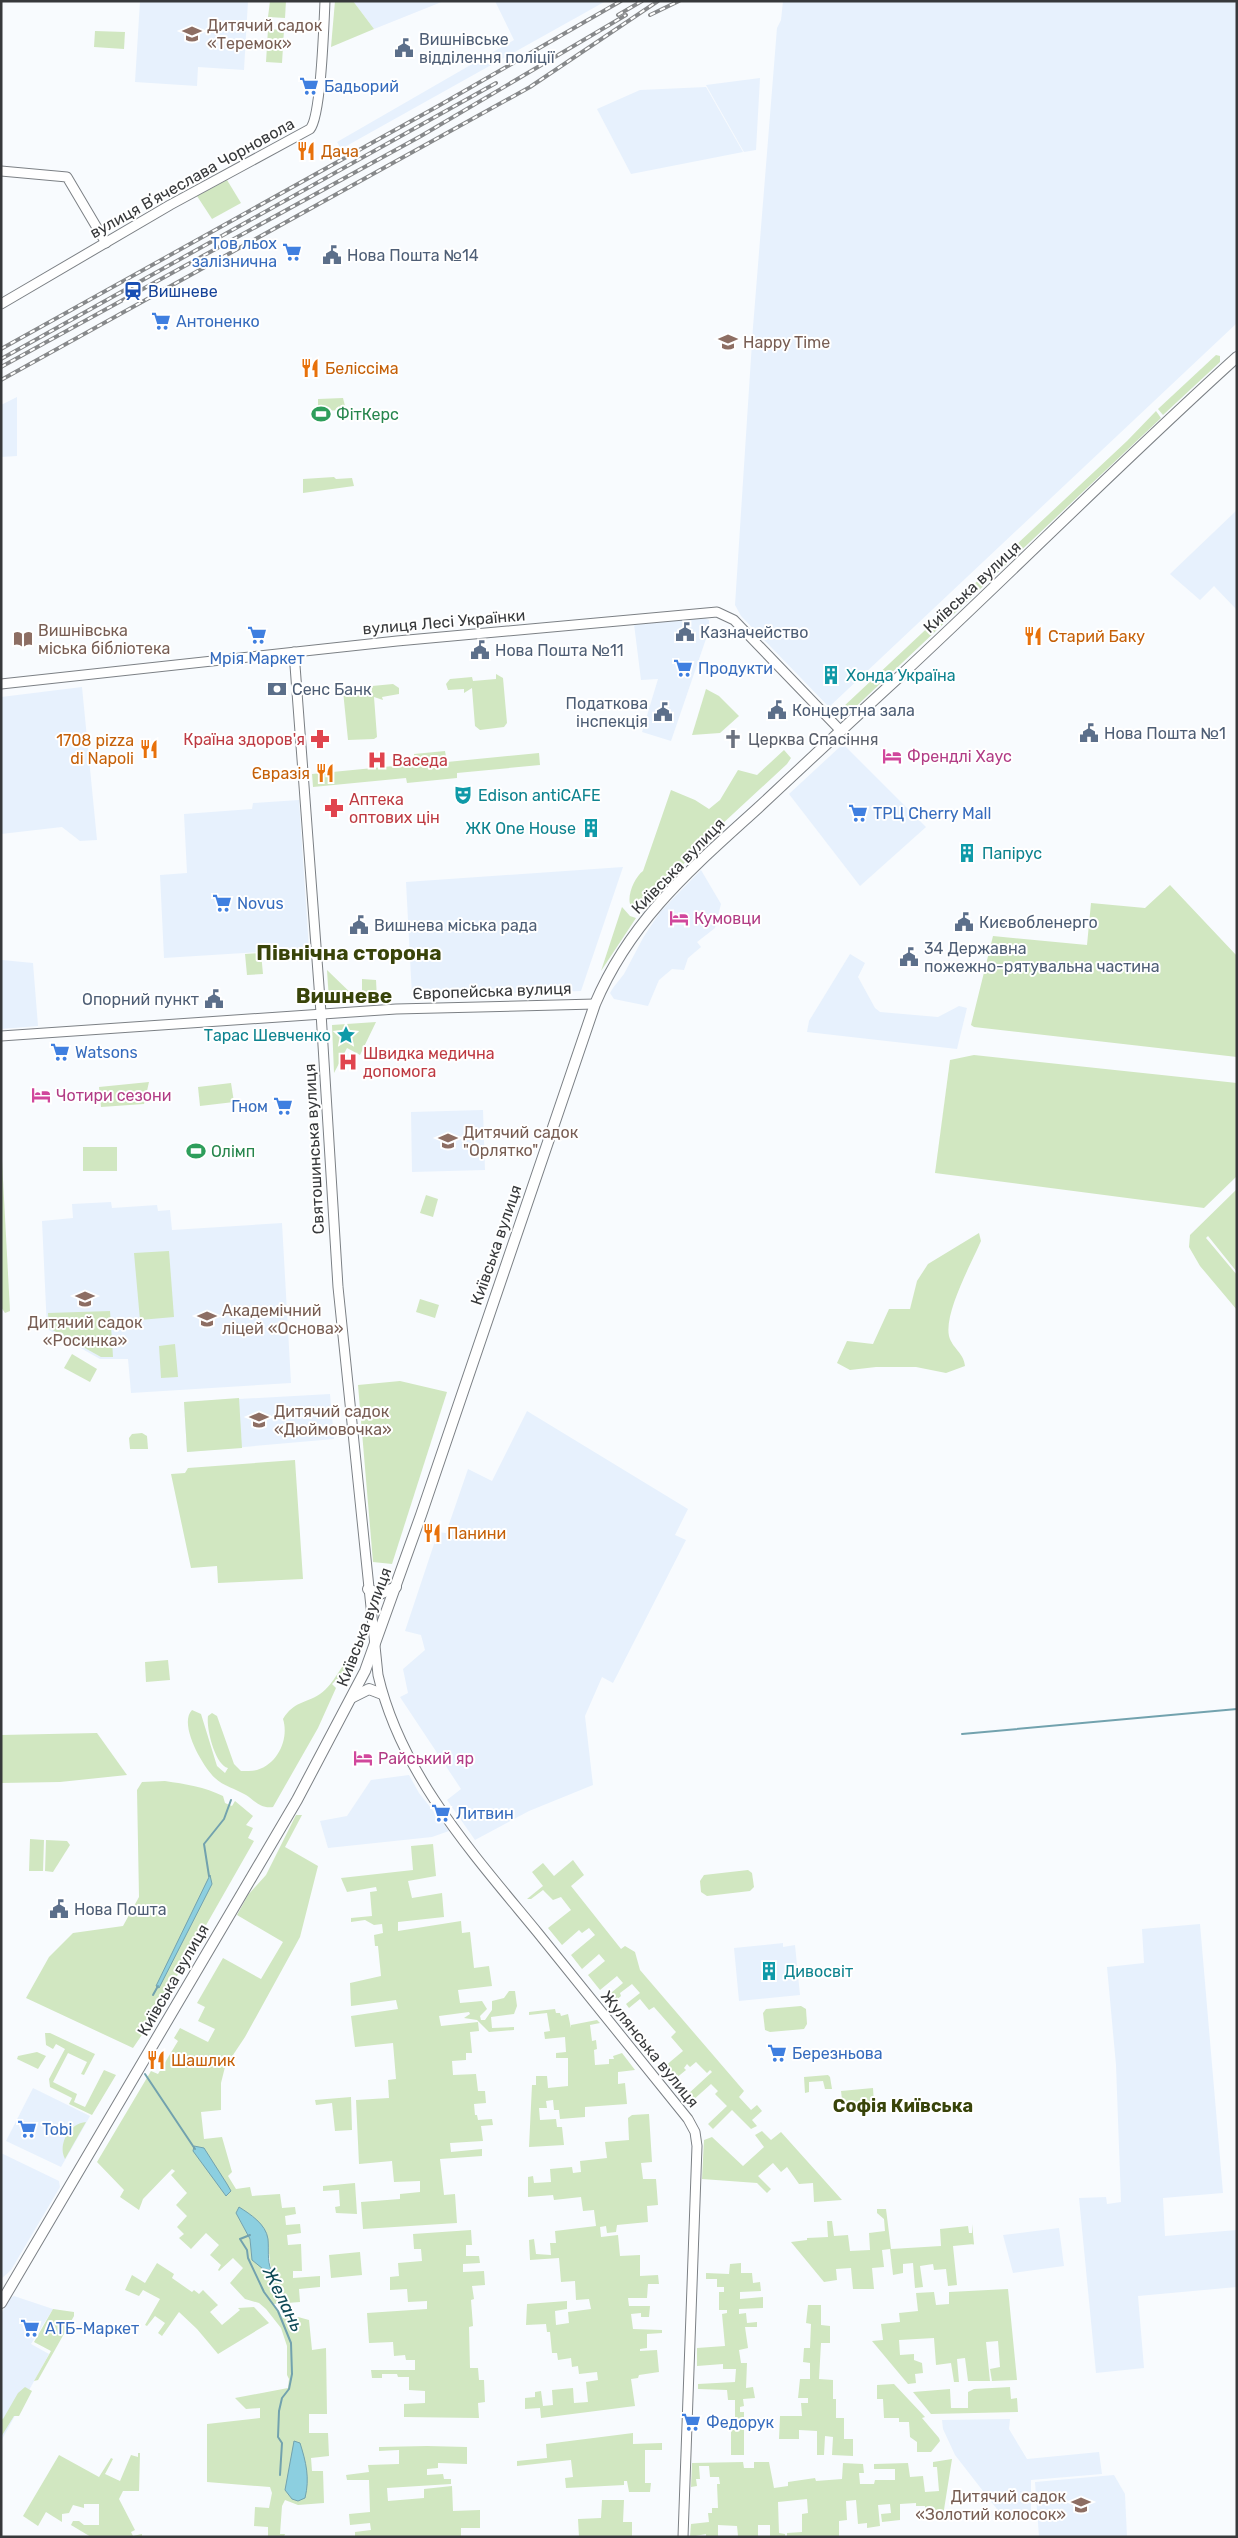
<svg xmlns="http://www.w3.org/2000/svg" width="1238" height="2538" font-family="Rubik,sans-serif">
<rect width="100%" height="100%" fill="#f8fbfe"/>
<!-- built -->
<g fill="#e7f1fd">
<path d="M140,1H248L244,70L198,67L197,86L135,82Z"/>
<path d="M353,1H444L374,29Z"/>
<path d="M495,1H606L341,149L337,142L514,40Z"/>
<path d="M783,1H1237V323L829,707L741,616L735,605L753,327L777,28L781,20Z"/>
<path d="M760,78L756,150L744,152L706,85Z"/>
<path d="M706,87L743,152L631,174L597,109L640,90Z"/>
<path d="M17,397V456L1,457V405Z"/>
<path d="M1237,510V610L1214,586L1200,600L1170,574Z"/>
<path d="M705,618L709,620V630L671,741L642,732L658,679L641,680L634,624Z"/>
<path d="M82,687L97,840L80,841L62,827L1,834V697Z"/>
<path d="M843,744L926,827L860,886L789,794Z"/>
<path d="M299,800L309,949L164,958L160,875L187,873L184,814L252,809L253,803Z"/>
<path d="M623,867L581,991L412,996L406,882Z"/>
<path d="M701,870L721,904L715,928L697,942L701,947L688,958L684,970L672,969L659,980L648,1006L614,999L610,993L613,988L624,974L643,938L660,912Z"/>
<path d="M850,954L865,963L858,977L875,1008L880,1012L938,1017L959,1006L967,1008L957,1049L807,1032L809,1021Z"/>
<path d="M1,955L2,960L33,963L38,1026L1,1029Z"/>
<path d="M483,1110L485,1170L412,1172L411,1112Z"/>
<path d="M111,1202L112,1208L157,1205L158,1211L170,1210L172,1230L282,1223L291,1383L131,1393L128,1359H100L47,1329L42,1221L73,1218L72,1204Z"/>
<path d="M330,1394L334,1439L187,1452L184,1402Z"/>
<path d="M527,1411L688,1509L675,1535L686,1540L613,1683L602,1677L585,1716L593,1785L529,1811L475,1840L447,1800L461,1789L400,1697L408,1693L403,1669L425,1650L421,1635L405,1631L438,1532L446,1533L468,1469L492,1481Z"/>
<path d="M409,1775L419,1793L449,1831L432,1837L328,1848L320,1821L347,1816L371,1780Z"/>
<path d="M1200,1924L1223,2193L1163,2198L1165,2236L1237,2230V2287L1138,2296L1144,2368L1096,2373L1079,2198L1106,2197L1107,2204L1121,2202L1116,2065L1107,1967L1144,1963L1142,1929Z"/>
<path d="M783,1943V1947L795,1945L800,1995L739,2001L734,1948Z"/>
<path d="M33,2088L90,2116L61,2167L6,2141Z"/>
<path d="M1,2153L59,2181L60,2187L11,2270L1,2279Z"/>
<path d="M1059,2228L1064,2266L1013,2273L1003,2235Z"/>
<path d="M14,2296L53,2309L31,2344L49,2354L1,2441V2314L10,2298Z"/>
<path d="M1010,2419L1009,2429L1027,2459L1099,2452L1102,2474L1031,2480V2517L1007,2522L955,2455L943,2429L942,2420Z"/>
<path d="M1114,2475L1125,2494L1127,2537H1039L1035,2482Z"/>
</g>
<!-- green -->
<g fill="#d1e7c1" fill-rule="evenodd">
<path d="M270,1H286L285,18L268,17Z"/>
<path d="M335,1H353L374,29L331,47Z"/>
<path d="M268,29L284,30L282,63L266,62Z"/>
<path d="M95,31L125,32L124,49L94,47Z"/>
<path d="M227,180L241,203L212,219L197,196Z"/>
<path d="M1216,355L1220,356V362L1163,415L1158,409Z"/>
<path d="M343,398L346,410L318,411V399Z"/>
<path d="M1156,411L1161,418L847,715L842,708L1127,441Z"/>
<path d="M334,477L336,479L352,478L354,486L303,493V479Z"/>
<path d="M496,674L503,678L507,723L504,727L480,730L475,726L472,688L464,693V689L448,690L446,684L450,679L472,677L473,681L496,679Z"/>
<path d="M393,684L399,688V694L382,697L383,700L374,697L377,737L374,739L348,740L343,691L349,688L350,693L372,691V686Z"/>
<path d="M706,689L719,696L739,716L720,733L692,735Z"/>
<path d="M784,750L791,758L787,764L707,838L645,907L638,911C621,908 633,878 643,871L671,790L695,800L709,809L720,800L738,770L757,775Z"/>
<path d="M445,751L447,762L539,753L540,765L457,773V778L407,783L406,778L313,787L312,774L414,764V754Z"/>
<path d="M1170,885L1237,956V1057L974,1027L971,1025L993,936L1087,945L1091,903L1145,908Z"/>
<path d="M622,907L630,916L636,918L601,971Z"/>
<path d="M261,953L263,974L247,975L245,954Z"/>
<path d="M327,970L358,1000L329,1001Z"/>
<path d="M362,979L376,980L377,999H362Z"/>
<path d="M376,1022L360,1055L347,1048L334,1073L332,1025Z"/>
<path d="M974,1055L1237,1083V1176L1204,1208L935,1173L950,1060Z"/>
<path d="M149,1082L144,1104L101,1107L99,1087Z"/>
<path d="M231,1083L234,1102L200,1106L198,1087Z"/>
<path d="M1,1142L10,1311L5,1313L1,1307Z"/>
<rect x="83" y="1147" width="34" height="24"/>
<path d="M1237,1189V1272L1208,1236L1206,1238L1237,1275V1310L1200,1266L1189,1247L1190,1235Z"/>
<path d="M426,1195L438,1199L433,1217L420,1213Z"/>
<path d="M979,1233L981,1241C971,1264 944,1313 949,1336C952,1348 964,1353 965,1366L946,1373L916,1367H876L850,1370L837,1363L847,1341L873,1344L889,1309H910L917,1281L928,1264Z"/>
<path d="M169,1251L174,1317L140,1320L134,1253Z"/>
<path d="M420,1299L439,1305L435,1318L416,1312Z"/>
<path d="M110,1311L113,1357H101L49,1328L48,1313Z"/>
<path d="M175,1344L178,1377L161,1378L159,1346Z"/>
<path d="M72,1354L97,1369L90,1382L64,1368Z"/>
<path d="M400,1381L447,1392L392,1564L373,1562L358,1385Z"/>
<path d="M239,1398L242,1448L187,1452L184,1402Z"/>
<path d="M142,1433L147,1436L148,1449H130L129,1438L132,1434Z"/>
<path d="M295,1460L303,1579L218,1583L217,1566L191,1568L171,1474L185,1473L188,1468Z"/>
<path d="M355,1652L345,1672L332,1684L336,1688L318,1728L273,1807C261,1809 255,1801 246,1795C236,1789 223,1786 215,1778C203,1767 178,1724 192,1710L201,1714L217,1766L225,1773L228,1768C215,1765 206,1728 208,1716L212,1713L217,1716L234,1764L241,1771C246,1771 253,1771 257,1770C279,1763 289,1738 283,1719C294,1701 305,1704 320,1694C335,1684 341,1663 355,1652Z"/>
<path d="M168,1660L170,1680L146,1682L145,1662Z"/>
<path d="M97,1733L127,1775L60,1782L1,1783V1735Z"/>
<path d="M165,1781C185,1784 205,1787 223,1796L225,1803L232,1806L235,1801L253,1816L246,1825L253,1828L248,1838L254,1841L152,2020L133,2048L26,1998L49,1957L73,1933L123,1926L139,1897L137,1790L142,1782Z"/>
<path d="M296,1815H302L285,1847L318,1866L300,1937L245,2037L225,2067L221,2083V2110L201,2112L204,2139L222,2137L232,2172L228,2176L236,2189L250,2187L252,2196L280,2194L282,2208L295,2207L296,2214L285,2216L286,2225L300,2224L301,2233L287,2235L288,2245L301,2244L302,2271H293V2278L320,2276V2287L299,2289L300,2302L274,2304L283,2318L298,2317L309,2320L312,2350L326,2348L327,2414H309V2433H328L329,2456L311,2458L312,2471H323L324,2503L298,2505L285,2500L282,2506L280,2534H285L284,2537H268V2527L254,2526L255,2507L269,2508L272,2493L270,2487L207,2482V2424L260,2418V2408L246,2409L235,2398L288,2388L289,2379L287,2375V2346L281,2328L266,2309L259,2303L245,2299L230,2283L243,2268L233,2258L219,2271L218,2270L221,2265L210,2255L219,2245L206,2233L191,2249L179,2238L184,2234L177,2227L187,2216L176,2205L187,2193L171,2175L175,2171L172,2169L143,2199L139,2210L120,2197L124,2190L97,2162L151,2071L158,2074L178,2041L174,2038L180,2028L208,2042L215,2029L198,2021L205,2007L197,2003L223,1958L261,1979L283,1942L237,1915L248,1895L266,1875ZM236,2213L267,2236L271,2270L252,2260L250,2239Z"/>
<path d="M30,1839L44,1840L43,1871H29Z"/>
<path d="M46,1840L67,1841L70,1845L53,1872L45,1871Z"/>
<path d="M433,1844L436,1876L408,1881L412,1898L442,1893L444,1917L398,1922V1931L461,1921L462,1933L470,1932L474,1968L489,1966L492,1986L458,1990L460,2003L482,2001L487,2009L480,2016L481,2020H485L492,2010V2001L504,1998L509,1991H515L517,2006L514,2014L491,2017L492,2028L514,2027V2030L489,2032L477,2020L464,2018L470,2014L469,2012L439,2016L441,2026L478,2022L479,2031L470,2032L472,2053H466V2060L452,2061L453,2075L476,2074L478,2091H485L486,2103L474,2104L475,2115H477L478,2120L492,2119L493,2125L481,2126L483,2141L450,2143L451,2152L482,2149V2156L440,2159L444,2195L455,2194L457,2223L363,2229L361,2202L400,2199V2194L420,2192V2181L394,2182L392,2161L359,2164L356,2100L389,2098L388,2080L396,2079L393,2043L355,2047L351,2016L398,2009L396,2000L351,2006L350,1983L381,1976L378,1946H375L374,1935L383,1933L382,1924L374,1925L365,1920L351,1922V1918L372,1916L370,1892L377,1891L376,1887L347,1892L341,1878L413,1870L411,1846Z"/>
<path d="M573,1860L584,1875L571,1886L621,1949L625,1946L635,1952L640,1970L744,2091L739,2097L751,2110L757,2105L762,2111L752,2120L757,2126L751,2129L732,2110L713,2129L708,2124L727,2106L715,2094L718,2091L711,2084L692,2101L687,2095L712,2072L710,2070L707,2073L696,2062L690,2067L687,2064L684,2068L686,2070L675,2079L664,2067L683,2051L671,2037L676,2032L654,2007L649,2010L640,1999L629,2008L626,2004L640,1993L632,1984L620,1993L621,1996L614,2002L612,1999L609,2001L606,1997L623,1983L617,1976L600,1990L588,1975L605,1961L599,1954L582,1969L571,1955L595,1935L589,1928L582,1933L579,1930L562,1945L548,1928L571,1910L561,1897L553,1900L543,1890L531,1899H527L543,1886L532,1872L543,1863L554,1876Z"/>
<path d="M748,1870L752,1873L754,1887L750,1891L707,1896L701,1892L700,1881L704,1875Z"/>
<path d="M801,2006L806,2009L807,2024L804,2029L770,2032L765,2030L763,2013L766,2009Z"/>
<path d="M555,2009L556,2013H560L561,2016L568,2014L571,2028V2025L597,2020L600,2023L590,2025L592,2041L596,2040L597,2049L594,2050L595,2065L609,2064V2059H614L613,2056L622,2053L635,2070L618,2072V2084L625,2083L627,2104L585,2107V2117L560,2119L559,2110H554L553,2100L546,2101L547,2108H539L540,2120L556,2119L557,2127H562L564,2145L529,2147L532,2085H536V2076H547L548,2088L568,2086V2058H556V2053L566,2052L565,2037L545,2039L544,2032L550,2031L547,2013L529,2015V2012Z"/>
<path d="M45,2033H50L95,2054L84,2075L81,2074L87,2062L68,2053L53,2082L77,2094L74,2102L85,2107L104,2070L116,2075L92,2115L69,2104L72,2098L50,2087L49,2079L65,2049L56,2044L53,2049L46,2045Z"/>
<path d="M37,2052L46,2056L38,2069L17,2059L18,2056Z"/>
<path d="M828,2075L830,2077L832,2089H825L823,2081L809,2082V2092L805,2093L804,2077Z"/>
<path d="M873,2088L874,2104L843,2107L841,2091Z"/>
<path d="M351,2097L352,2130L335,2131L332,2103L316,2105L315,2100Z"/>
<path d="M649,2114L652,2162L641,2163L643,2179H656L658,2205L647,2206L648,2222L617,2225L616,2232L607,2233L606,2226L600,2227L601,2237L618,2235L620,2256L640,2255V2276L658,2275L659,2284H648L647,2298H628L629,2306H650L649,2317H641V2313L631,2314L633,2329L662,2330V2333L647,2334V2348L640,2349V2351L657,2350L659,2372L639,2375L638,2378L631,2379L635,2406L541,2418L540,2408L525,2409V2398L535,2397V2392L541,2391L543,2406L553,2405L552,2390L573,2388L574,2403L588,2402L586,2382L598,2380L597,2372L579,2374L578,2366L572,2367L571,2358L558,2360L557,2353H552L550,2332H547L546,2324L526,2325L527,2304L567,2301V2309L555,2311L556,2325L569,2323L568,2312L591,2309L589,2299L576,2300L575,2281L561,2282L559,2258L530,2260L529,2240L534,2239L536,2254L551,2255L550,2243H556L555,2231L596,2226L594,2210L583,2211L581,2197L554,2200L553,2195L528,2197V2177L533,2176L534,2183L551,2182L550,2169L572,2167L573,2173L581,2172L580,2161L607,2158L605,2142L629,2140L628,2118L632,2115Z"/>
<path d="M86,2122L65,2159C57,2144 70,2123 86,2122Z"/>
<path d="M762,2131L771,2140L781,2132L842,2200L814,2202L813,2183L799,2184L787,2167L781,2172L773,2163L758,2176L771,2189L767,2193L757,2183L702,2179L704,2140L712,2137L743,2166L764,2147L755,2135Z"/>
<path d="M355,2183L357,2214L336,2213L335,2207L340,2206L339,2190L323,2191V2186Z"/>
<path d="M877,2209H886L891,2249L941,2246L940,2229L968,2226L969,2233H972V2224L978,2284L974,2244L953,2246L957,2285L948,2286L946,2269L934,2270L933,2264L920,2266L923,2287L915,2288L913,2263L903,2264V2273L893,2275L890,2249L882,2250L884,2267L872,2268L874,2289H853L851,2268L836,2269L837,2280L824,2282L791,2242L807,2240V2238L828,2237L827,2221H832L834,2236L848,2235L850,2251L870,2250L869,2233L885,2231L884,2219L877,2213Z"/>
<path d="M471,2230L472,2245H466V2256H479L480,2263L463,2264V2272L484,2271L485,2285L472,2286L474,2299L471,2300L473,2326L469,2327L470,2368H478L479,2380H484L485,2402L478,2403L479,2418L404,2417V2404L425,2403V2391L409,2390V2377H398L397,2374H382V2378H372L371,2370H415V2360H406L405,2355L394,2356L393,2342L369,2343L367,2313L427,2309V2301L408,2302L407,2289L390,2290V2277L399,2276L398,2263L422,2261L421,2249H414L413,2234Z"/>
<path d="M360,2252L362,2275L331,2278L329,2255Z"/>
<path d="M157,2263L174,2274L172,2278L192,2292L194,2290L199,2294L203,2290L218,2305L210,2312L222,2325L240,2310L238,2308L254,2307L269,2323L218,2354L197,2329L179,2312L162,2336L158,2333L165,2323L155,2316L147,2326L145,2325L160,2299L143,2290L139,2296L125,2290L132,2275L145,2283Z"/>
<path d="M741,2263V2273H752L753,2283L760,2282L761,2291L740,2292V2299L763,2297V2308L739,2309V2314L746,2313L747,2323L757,2322V2327H745L748,2348L739,2350L741,2363H747L746,2388L753,2387L755,2398L743,2399L744,2406L740,2407V2412H744V2455H731V2418L735,2417V2400H728L727,2390L698,2389V2384L735,2382L736,2369H723V2364L697,2366V2348L725,2346L722,2314L727,2313V2310H719V2292H724V2287H717V2279H706V2273L729,2274L730,2264Z"/>
<path d="M1008,2289L1017,2380L992,2381L990,2369L1000,2367L998,2341L986,2342L990,2381H968L965,2358L957,2359L959,2382H954L951,2363L936,2365L934,2338L899,2340L900,2355L914,2354V2360L922,2363L923,2373L915,2374L916,2383L908,2384L872,2341L883,2340L881,2324L900,2322L899,2313L918,2311L916,2293L934,2292L936,2305L949,2304V2292Z"/>
<path d="M808,2305H821V2325L830,2326V2343H821L819,2379L833,2380V2399H836V2418H844V2439H853V2456L832,2455L833,2437L825,2436L824,2455H817V2431L799,2430V2439H779L780,2416H802L801,2403H808V2398H798L800,2379H810V2363L803,2362L804,2348H810L811,2324L806,2323Z"/>
<path d="M53,2309L74,2312V2316L38,2380L34,2381L51,2351L34,2342Z"/>
<path d="M894,2384L925,2417L922,2418L939,2438L940,2441L931,2452H917V2442L910,2437L909,2422H899V2418H884L883,2399H877V2385Z"/>
<path d="M25,2387L32,2391L19,2416H14L1,2437V2418L3,2419L18,2393Z"/>
<path d="M1010,2387L1011,2399L1017,2398L1018,2412L931,2414L913,2392L950,2389L951,2408H968V2392L974,2389Z"/>
<path d="M633,2433V2444L662,2443V2450H645V2483H651L650,2492H629L627,2481H624V2485L566,2488L565,2478L573,2477L571,2460L517,2466V2461L547,2458L546,2444Z"/>
<path d="M427,2446L467,2447V2464L438,2463V2468L427,2469V2475L443,2474L444,2479H451V2484L387,2488L388,2501L424,2498V2489L452,2486L453,2511L480,2510V2528H461V2537H355V2532L371,2530L370,2523L350,2525L349,2514L370,2512L369,2480H347L346,2475L369,2472L368,2465L399,2464V2450L379,2451V2447Z"/>
<path d="M138,2453H140L139,2491H123L119,2499L135,2530L131,2532L133,2536L142,2534V2537H91L71,2525L73,2521H79L84,2525H99V2504H84V2508L73,2505L69,2513L62,2514V2522L46,2512L38,2526L23,2516L59,2455L99,2477L111,2458L113,2459L105,2474L120,2481L131,2455L138,2457Z"/>
<path d="M952,2459L943,2516L925,2513V2506H916V2503L900,2504V2520L882,2522L881,2514L891,2513L890,2504L878,2505L880,2526L867,2528V2523L858,2524L856,2500L846,2501L847,2520L839,2521V2537H787V2533L802,2532V2514L808,2513L807,2499L778,2502L779,2533L785,2534V2537H770V2525H758V2536H738L737,2526L718,2525V2537H706V2534L690,2537L691,2524L709,2522L708,2513H712V2508H718L717,2484H720L719,2477H710L709,2466H699L700,2479H696L697,2486L691,2487L692,2463L743,2462L744,2468H754V2462H769L774,2488L788,2486V2482L815,2478L816,2481L842,2479L843,2463L863,2464L864,2473H859L860,2484H874L875,2480H895V2469H874V2464L908,2463L910,2477L923,2476L925,2492L939,2491L937,2467H933V2462Z"/>
<path d="M602,2500H624L623,2522H632V2537H579L578,2519L601,2518Z"/>
</g>
<!-- water -->
<g fill="#8ccfe0" stroke="#72a2ae">
<path d="M210,1875L212,1884L159,1988L156,1986Z"/>
<path d="M194,2146L204,2148L227,2184L231,2191L226,2196L193,2151Z"/>
<path d="M239,2207C250,2214 266,2224 268,2239C269,2250 267,2260 271,2270L263,2269L252,2260L250,2239L236,2213Z"/>
<path d="M294,2441L300,2443C306,2462 310,2478 305,2498L298,2501L292,2499L285,2490Z"/>
</g>
<g fill="none" stroke-linecap="round" stroke-linejoin="round">
<!-- stream -->
<g stroke="#72a2ae" stroke-width="2">
<path d="M962,1734L1237,1709"/>
<path d="M209,1876L204,1844L224,1819L231,1800"/>
<path d="M153,1995L158,1986"/>
<path d="M145,2074L195,2149"/>
<path d="M250,2235L240,2239L247,2250L248,2258L264,2292L278,2311L291,2343L292,2374L289,2389L282,2398L279,2411L278,2437L282,2443L280,2475"/>
</g>
<!-- minor casing -->
<g stroke="#7c8085" stroke-width="11">
<g id="minor">
<path d="M1,171L67,177L106,243"/>
<path d="M1,304L170,205L310,129C321,117 324,23 325,1"/>
<path d="M294,652L321,1013L338,1287L378,1675C401,1775 474,1855 538,1933C588,1995 638,2057 688,2119L695,2132L697,2146L683,2537"/>
<path d="M1,684L397,641L717,612L734,620L841,731"/>
<path d="M1,1036L396,1009L595,1004"/>
</g>
</g>
<!-- major casing -->
<g stroke="#7c8085" stroke-width="12">
<g id="major">
<path d="M368,1589L380,1594L396,1587"/>
<path d="M353,1697L369,1689L382,1694"/>
<path d="M1,2303L297,1800L365,1671L421,1515L595,1004C631,919 692,868 758,808C805,764 852,720 899,677C1013,571 1122,461 1237,357"/>
</g>
</g>
<!-- minor -->
<use href="#minor" stroke="#fff" stroke-width="9"/>
<!-- major -->
<use href="#major" stroke="#fff" stroke-width="10"/>
<!-- rail casing -->
<g stroke="#87898b" stroke-width="4">
<g id="rail">
<path d="M618,15L642,1"/>
<path d="M650,15L679,1"/>
<path d="M1,349L440,105L621,1"/>
<path d="M1,359L496,83"/>
<path d="M1,367L421,136L626,15"/>
<path d="M1,380L530,87L658,1"/>
</g>
</g>
<!-- rail -->
<use href="#rail" stroke="#fff" stroke-width="2" stroke-dasharray="5.5" stroke-linecap="butt"/>
</g>
<!-- icons -->
<defs>
<g id="school-bare" transform="scale(1.5)"><path d="M0-5L7-2L0 1L-7-2ZM-4 1L0 2.5L4 1V4Q0 6-4 4Z" fill="#8d6e63" stroke="#fff" stroke-width="2.5" paint-order="stroke"/></g>
<g id="civic-bare" transform="scale(1.5)"><path d="M-.6-6.5H3V-4.5H.6V-3L4-1V1h2V6H-6V1h2V-1L-.6-3ZM-1.2 2.5V6h2.4V2.5Z" fill="#5c6f8a" stroke="#fff" stroke-width="2.5" paint-order="stroke"/></g>
<g id="supermarket-bare" transform="scale(1.5)"><path d="M-6-5.5h2.5l.6 2H6L4.5 2H-2.5L-4.4-4H-6ZM-1.5 3.2a1.3 1.3 0 1 0 .1 0ZM3 3.2a1.3 1.3 0 1 0 .1 0Z" fill="#3f7fe0" stroke="#fff" stroke-width="2.5" paint-order="stroke"/></g>
<g id="restaurant-bare" transform="scale(1.5)"><path d="M-5-6h1v4h1v-4h1v4h1v-4h1v5L-1.5 .5V6h-2V.5L-5-1ZM5-6V6H3V1.5H1.5Q1.5-4 5-6Z" fill="#e8710a" stroke="#fff" stroke-width="2.5" paint-order="stroke"/></g>
<g id="station-bare" transform="scale(1.5)"><path d="M-3-6H3Q5-6 5-4V2Q5 4 3 4L4.5 6H3L1.5 4h-3L-3 6H-4.5L-3 4Q-5 4-5 2V-4Q-5-6-3-6ZM-3.5-4v3h7v-3ZM-3.5 1v1.5H-2V1ZM2 1v1.5H3.5V1Z" fill="#1a4fb4" stroke="#fff" stroke-width="2.5" paint-order="stroke"/></g>
<g id="stadium-bare" transform="scale(1.5)"><path d="M0-5a6.5 5 0 1 0 0 10a6.5 5 0 1 0 0-10ZM-3.5-1.8h7v3.6h-7Z" fill="#2e9e5b" stroke="#fff" stroke-width="2.5" paint-order="stroke"/></g>
<g id="library-bare" transform="scale(1.5)"><path d="M-6-4Q-3-5.5-.7-3.5V5Q-3 3-6 4ZM6-4Q3-5.5 .7-3.5V5Q3 3 6 4Z" fill="#8d6e63" stroke="#fff" stroke-width="2.5" paint-order="stroke"/></g>
<g id="building-bare" transform="scale(1.5)"><path d="M-4-6H4V6H1V3H-1V6H-4ZM-2.5-4.3h1.7v1.8h-1.7ZM.8-4.3h1.7v1.8H.8ZM-2.5-1h1.7V.8h-1.7ZM.8-1h1.7V.8H.8Z" fill="#0f9aa8" stroke="#fff" stroke-width="2.5" paint-order="stroke"/></g>
<g id="bank-bare" transform="scale(1.5)"><path d="M-6-4H6V4H-6ZM0-2.3a2.3 2.3 0 1 0 0 4.6a2.3 2.3 0 1 0 0-4.6Z" fill="#5c6f8a" stroke="#fff" stroke-width="2.5" paint-order="stroke"/></g>
<g id="pharmacy-bare" transform="scale(1.5)"><path d="M-2-6h4v4h4v4h-4v4h-4v-4h-4v-4h4Z" fill="#e0444e" stroke="#fff" stroke-width="2.5" paint-order="stroke"/></g>
<g id="church-bare" transform="scale(1.5)"><path d="M-1.2-6h2.4v3.5h3.3v2.4h-3.3V6h-2.4V-.1h-3.3v-2.4h3.3Z" fill="#6b7280" stroke="#fff" stroke-width="2.5" paint-order="stroke"/></g>
<g id="hotel-bare" transform="scale(1.5)"><path d="M-6-4.5h1.5V1H6V5H4.5V3h-9V5H-6ZM-4 0a1.8 1.8 0 1 1 3.6 0ZM.5 0V-2.5h3Q6-2.5 6 0Z" fill="#d1479c" stroke="#fff" stroke-width="2.5" paint-order="stroke"/></g>
<g id="hospital-bare" transform="scale(1.5)"><path d="M-5-5h3v3.5h4V-5h3V5h-3V1.5h-4V5h-3Z" fill="#e0444e" stroke="#fff" stroke-width="2.5" paint-order="stroke"/></g>
<g id="theatre-bare" transform="scale(1.5)"><path d="M-5-5.5Q0-4 5-5.5V0Q5 5 0 6Q-5 5-5 0ZM-3.3-2.5H-1v1.5H-3.3ZM1-2.5H3.3v1.5H1ZM-2.8 1Q0 5.5 2.8 1Z" fill="#0f9aa8" stroke="#fff" stroke-width="2.5" paint-order="stroke"/></g>
<g id="sight-bare" transform="scale(1.5)"><path d="M0-6L1.8-2.2L6-1.7L2.9 1.2L3.7 5.4L0 3.3L-3.7 5.4L-2.9 1.2L-6-1.7L-1.8-2.2Z" fill="#0f9aa8" stroke="#fff" stroke-width="2.5" paint-order="stroke"/></g>
</defs>
<g fill-rule="evenodd">
<use href="#school-bare" x="192" y="34"/>
<use href="#civic-bare" x="404" y="48"/>
<use href="#supermarket-bare" x="309" y="86"/>
<use href="#restaurant-bare" x="306" y="151"/>
<use href="#supermarket-bare" x="292" y="252"/>
<use href="#civic-bare" x="332" y="255"/>
<use href="#station-bare" x="133" y="291"/>
<use href="#supermarket-bare" x="161" y="321"/>
<use href="#school-bare" x="728" y="342"/>
<use href="#restaurant-bare" x="310" y="368"/>
<use href="#stadium-bare" x="321" y="414"/>
<use href="#civic-bare" x="685" y="632"/>
<use href="#supermarket-bare" x="257" y="635"/>
<use href="#restaurant-bare" x="1033" y="636"/>
<use href="#library-bare" x="23" y="639"/>
<use href="#civic-bare" x="480" y="650"/>
<use href="#supermarket-bare" x="683" y="668"/>
<use href="#building-bare" x="831" y="675"/>
<use href="#bank-bare" x="277" y="689"/>
<use href="#civic-bare" x="777" y="710"/>
<use href="#civic-bare" x="663" y="712"/>
<use href="#civic-bare" x="1089" y="733"/>
<use href="#pharmacy-bare" x="320" y="739"/>
<use href="#church-bare" x="733" y="739"/>
<use href="#restaurant-bare" x="149" y="749"/>
<use href="#hotel-bare" x="892" y="756"/>
<use href="#hospital-bare" x="377" y="760"/>
<use href="#restaurant-bare" x="325" y="773"/>
<use href="#theatre-bare" x="463" y="795"/>
<use href="#pharmacy-bare" x="334" y="808"/>
<use href="#supermarket-bare" x="858" y="813"/>
<use href="#building-bare" x="591" y="828"/>
<use href="#building-bare" x="967" y="853"/>
<use href="#supermarket-bare" x="222" y="903"/>
<use href="#hotel-bare" x="679" y="918"/>
<use href="#civic-bare" x="964" y="922"/>
<use href="#civic-bare" x="359" y="925"/>
<use href="#civic-bare" x="909" y="957"/>
<use href="#civic-bare" x="214" y="999"/>
<use href="#sight-bare" x="346" y="1035"/>
<use href="#supermarket-bare" x="60" y="1052"/>
<use href="#hospital-bare" x="348" y="1062"/>
<use href="#hotel-bare" x="41" y="1095"/>
<use href="#supermarket-bare" x="283" y="1106"/>
<use href="#school-bare" x="448" y="1141"/>
<use href="#stadium-bare" x="196" y="1151"/>
<use href="#school-bare" x="85" y="1299"/>
<use href="#school-bare" x="207" y="1319"/>
<use href="#school-bare" x="259" y="1420"/>
<use href="#restaurant-bare" x="432" y="1533"/>
<use href="#hotel-bare" x="363" y="1758"/>
<use href="#supermarket-bare" x="441" y="1813"/>
<use href="#civic-bare" x="59" y="1909"/>
<use href="#building-bare" x="769" y="1971"/>
<use href="#supermarket-bare" x="777" y="2053"/>
<use href="#restaurant-bare" x="156" y="2060"/>
<use href="#supermarket-bare" x="27" y="2129"/>
<use href="#supermarket-bare" x="30" y="2328"/>
<use href="#supermarket-bare" x="691" y="2422"/>
<use href="#school-bare" x="1081" y="2505"/>
</g>
<g text-anchor="middle" dominant-baseline="central" stroke-width="4" stroke-linejoin="round" paint-order="stroke">
<!-- education labels -->
<g font-size="16" fill="#785e54" stroke="#fff" text-anchor="start">
<text x="207" y="25">Дитячий садок<tspan x="207" dy="18">«Теремок»</tspan></text>
<text x="743" y="342">Happy Time</text>
<text x="38" y="630">Вишнівська<tspan x="38" dy="18">міська бібліотека</tspan></text>
<text x="463" y="1132">Дитячий садок<tspan x="463" dy="18">"Орлятко"</tspan></text>
<text x="222" y="1310">Академічний<tspan x="222" dy="18">ліцей «Основа»</tspan></text>
<text x="85" y="1322" text-anchor="middle">Дитячий садок<tspan x="85" dy="18">«Росинка»</tspan></text>
<text x="274" y="1411">Дитячий садок<tspan x="274" dy="18">«Дюймовочка»</tspan></text>
<text x="1066" y="2496" text-anchor="end">Дитячий садок<tspan x="1066" dy="18">«Золотий колосок»</tspan></text>
</g>
<!-- service labels -->
<g font-size="16" fill="#4e5e75" stroke="#fff" text-anchor="start">
<text x="419" y="39">Вишнівське<tspan x="419" dy="18">відділення поліції</tspan></text>
<text x="347" y="255">Нова Пошта №14</text>
<text x="700" y="632">Казначейство</text>
<text x="495" y="650">Нова Пошта №11</text>
<text x="292" y="689">Сенс Банк</text>
<text x="648" y="703" text-anchor="end">Податкова<tspan x="648" dy="18">інспекція</tspan></text>
<text x="792" y="710">Концертна зала</text>
<text x="1104" y="733">Нова Пошта №1</text>
<text x="979" y="922">Києвобленерго</text>
<text x="374" y="925">Вишнева міська рада</text>
<text x="924" y="948">34 Державна<tspan x="924" dy="18">пожежно-рятувальна частина</tspan></text>
<text x="199" y="999" text-anchor="end">Опорний пункт</text>
<text x="74" y="1909">Нова Пошта</text>
</g>
<!-- shop labels -->
<g font-size="16" fill="#366cbe" stroke="#fff" text-anchor="start">
<text x="324" y="86">Бадьорий</text>
<text x="277" y="243" text-anchor="end">Тов льох<tspan x="277" dy="18">залізнична</tspan></text>
<text x="176" y="321">Антоненко</text>
<text x="257" y="658" text-anchor="middle">Мрія Маркет</text>
<text x="698" y="668">Продукти</text>
<text x="873" y="813">ТРЦ Cherry Mall</text>
<text x="237" y="903">Novus</text>
<text x="75" y="1052">Watsons</text>
<text x="268" y="1106" text-anchor="end">Гном</text>
<text x="456" y="1813">Литвин</text>
<text x="792" y="2053">Березньова</text>
<text x="42" y="2129">Tobi</text>
<text x="45" y="2328">АТБ-Маркет</text>
<text x="706" y="2422">Федорук</text>
</g>
<!-- food labels -->
<g font-size="16" fill="#c56008" stroke="#fff" text-anchor="start">
<text x="321" y="151">Дача</text>
<text x="325" y="368">Беліссіма</text>
<text x="1048" y="636">Старий Баку</text>
<text x="134" y="740" text-anchor="end">1708 pizza<tspan x="134" dy="18">di Napoli</tspan></text>
<text x="310" y="773" text-anchor="end">Євразія</text>
<text x="447" y="1533">Панини</text>
<text x="171" y="2060">Шашлик</text>
</g>
<!-- street labels -->
<g font-size="16" fill="#37393b" stroke="#fff">
<text transform="translate(192 178) rotate(-29)">вулиця Вʼячеслава Чорновола</text>
<text transform="translate(972 587) rotate(-43)">Київська вулиця</text>
<text transform="translate(444 622) rotate(-5)">вулиця Лесі Українки</text>
<text transform="translate(678 866) rotate(-46)">Київська вулиця</text>
<text transform="translate(492 991) rotate(-2)">Європейська вулиця</text>
<text transform="translate(314 1149) rotate(-93)">Святошинська вулиця</text>
<text transform="translate(496 1245) rotate(-71)">Київська вулиця</text>
<text transform="translate(364 1627) rotate(-69)">Київська вулиця</text>
<text transform="translate(173 1980) rotate(-60)">Київська вулиця</text>
<text transform="translate(650 2049) rotate(51)">Жулянська вулиця</text>
</g>
<!-- transit labels -->
<g font-size="16" fill="#164399" stroke="#fff" text-anchor="start">
<text x="148" y="291">Вишневе</text>
</g>
<!-- leisure labels -->
<g font-size="16" fill="#27864d" stroke="#fff" text-anchor="start">
<text x="336" y="414">ФітКерс</text>
<text x="211" y="1151">Олімп</text>
</g>
<!-- culture labels -->
<g font-size="16" fill="#0d838f" stroke="#fff" text-anchor="start">
<text x="846" y="675">Хонда Україна</text>
<text x="478" y="795">Edison antiCAFE</text>
<text x="576" y="828" text-anchor="end">ЖК One House</text>
<text x="982" y="853">Папірус</text>
<text x="331" y="1035" text-anchor="end">Тарас Шевченко</text>
<text x="784" y="1971">Дивосвіт</text>
</g>
<!-- health labels -->
<g font-size="16" fill="#be3a42" stroke="#fff" text-anchor="start">
<text x="305" y="739" text-anchor="end">Країна здоров'я</text>
<text x="392" y="760">Васеда</text>
<text x="349" y="799">Аптека<tspan x="349" dy="18">оптових цін</tspan></text>
<text x="363" y="1053">Швидка медична<tspan x="363" dy="18">допомога</tspan></text>
</g>
<!-- worship labels -->
<g font-size="16" fill="#5b616d" stroke="#fff" text-anchor="start">
<text x="748" y="739">Церква Спасіння</text>
</g>
<!-- hotel labels -->
<g font-size="16" fill="#b23c85" stroke="#fff" text-anchor="start">
<text x="907" y="756">Френдлі Хаус</text>
<text x="694" y="918">Кумовци</text>
<text x="56" y="1095">Чотири сезони</text>
<text x="378" y="1758">Райський яр</text>
</g>
<!-- neighbourhood labels -->
<g font-size="18" font-weight="bold" fill="#39440a" stroke="#fff">
<text x="903" y="2106">Софія Київська</text>
</g>
<!-- water labels -->
<g font-size="18" font-style="italic" fill="#0e4956" stroke="#fff">
<text transform="translate(283 2299) rotate(64)">Желань</text>
</g>
<!-- district labels -->
<g font-size="21" font-weight="bold" fill="#39440a" stroke="#fff">
<text x="349" y="952">Північна сторона</text>
<text x="344" y="995">Вишневе</text>
</g>
</g>
<!-- border -->
<rect width="1238" height="2538" fill="none" stroke="#37393b" stroke-width="5"/>
</svg>
